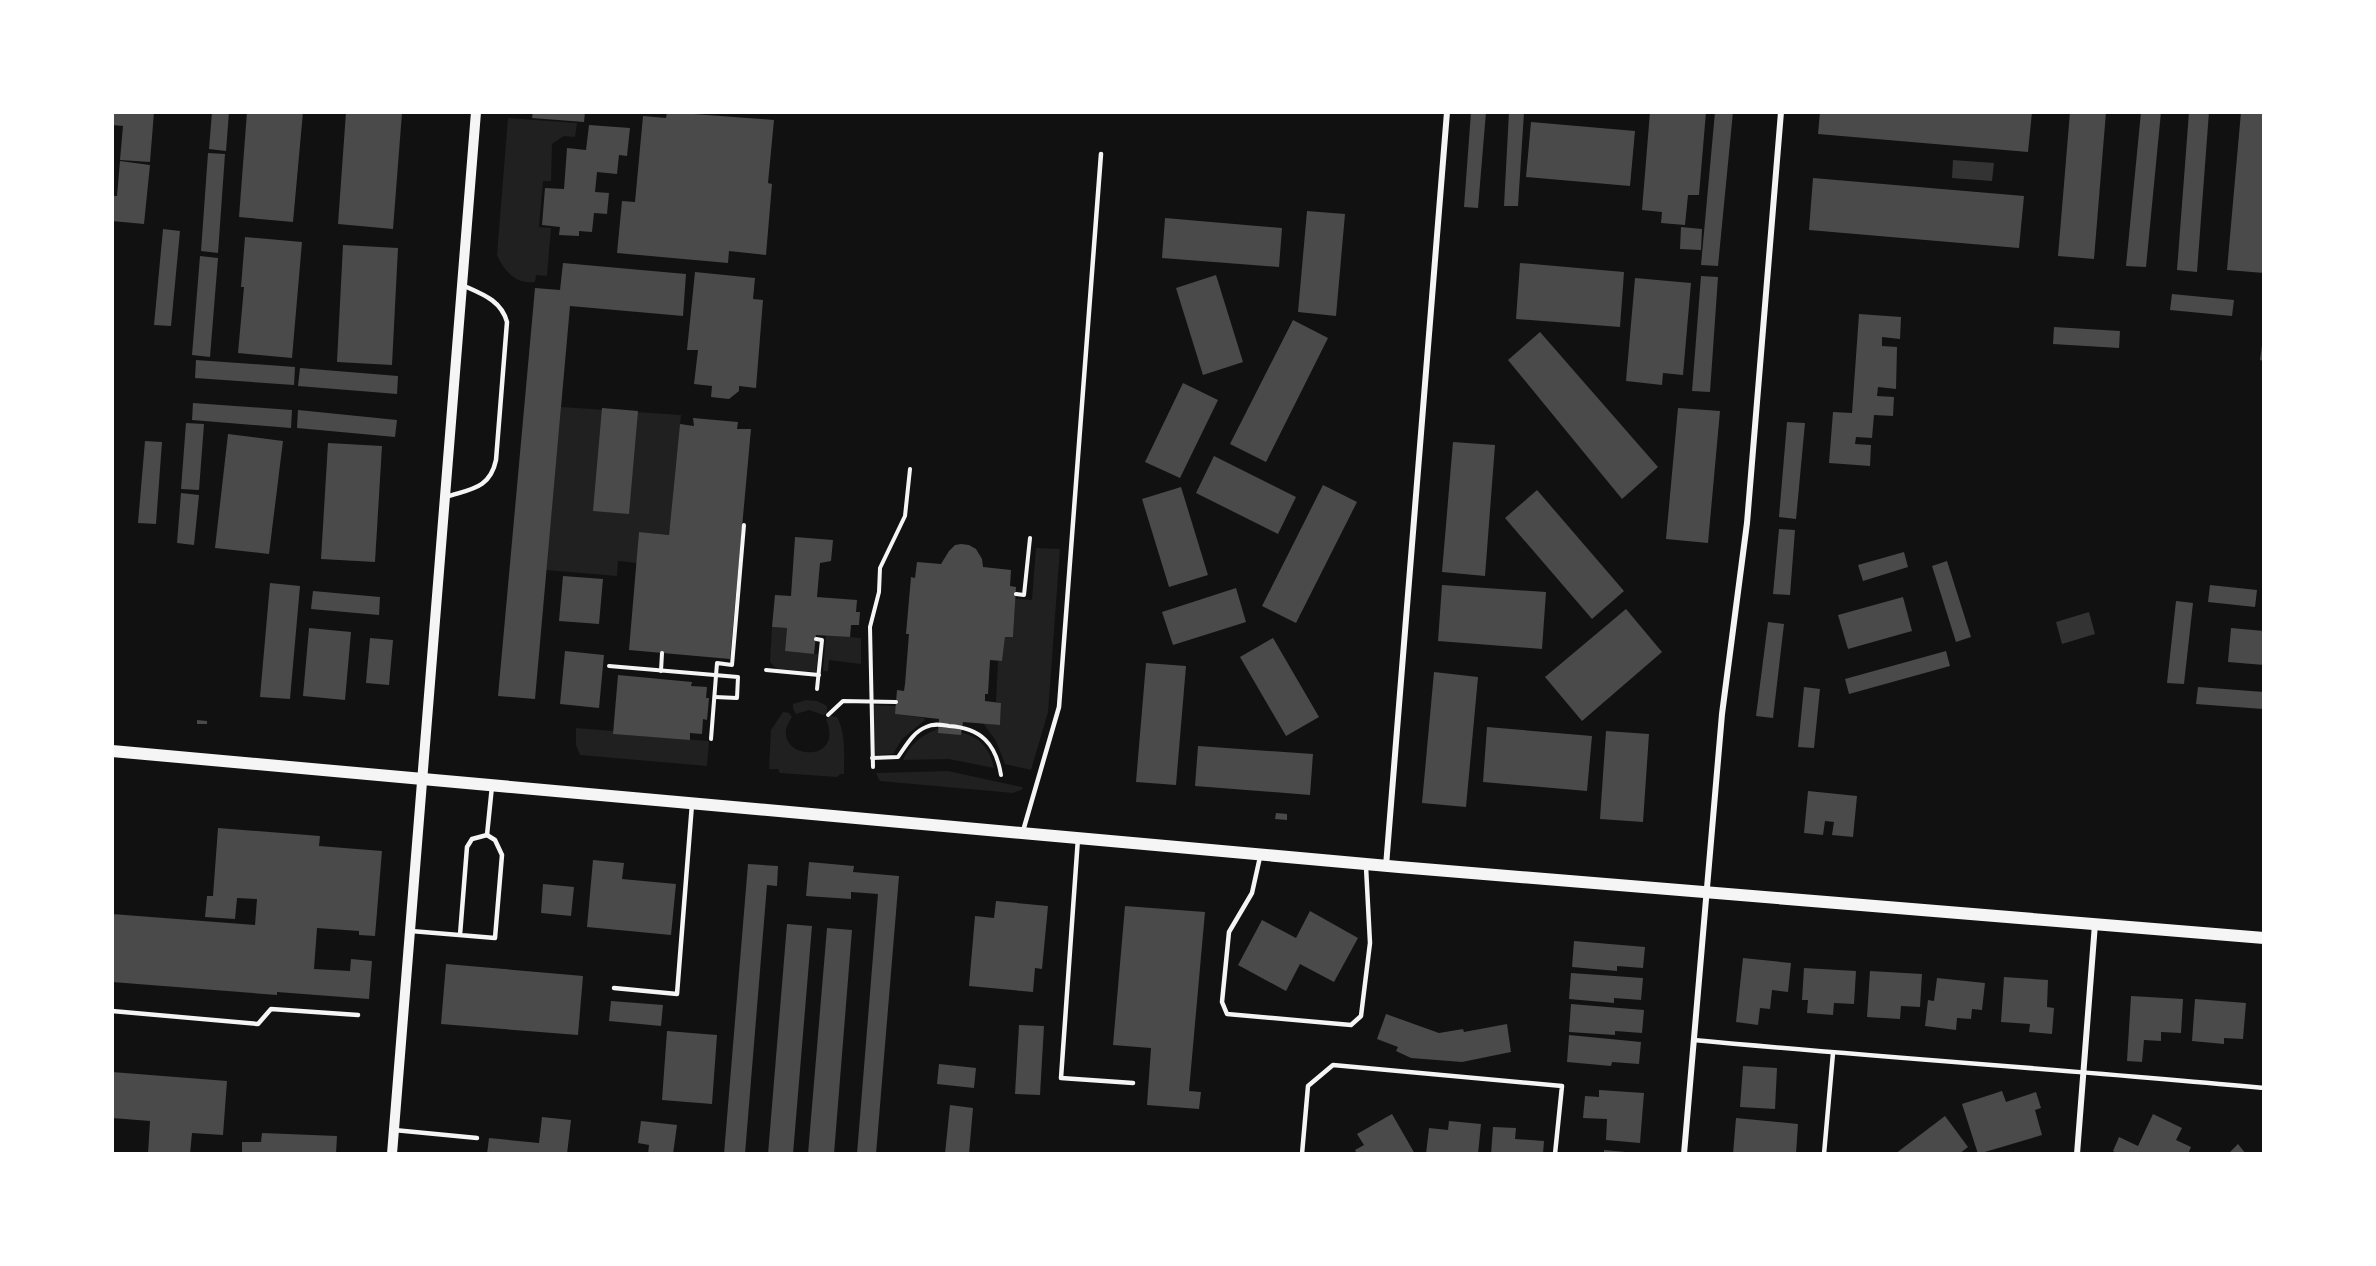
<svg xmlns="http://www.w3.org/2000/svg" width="2376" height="1266" font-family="Merriweather,serif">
<rect width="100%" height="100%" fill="#111"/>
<!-- green -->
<g fill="#202020">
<path d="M508,118L577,123L575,137L564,136L552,144L551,181H543L539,227L551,228L547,276L536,275L535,282C516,285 504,271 497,255Z"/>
<path d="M561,407L681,415L669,535L639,532L637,563L618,561L617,576L546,570Z"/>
<path d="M1036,548L1060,549L1048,712L1031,770L1005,764L996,741L983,723L1000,725L1001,703L996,702L998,661H1002L1005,637H1013L1015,599L1032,600Z"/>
<path d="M772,627L787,628L785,651L818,654L816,672L777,669L770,662Z"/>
<path d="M826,635L861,638V664L829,660L828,671H823Z"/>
<path d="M806,700L817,701L827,706V713L823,715L809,710L796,714L793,709V704Z"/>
<path d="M873,705L896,706V714L924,718L925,720L902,739L893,754L875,755Z"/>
<path d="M783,712L789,713L792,717C763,758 847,769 826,719L830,716L837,717C846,734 844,754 844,774H840L837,777L780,773L778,769H769L771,730Z"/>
<path d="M576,728L613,731L614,734L709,741L707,766L580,755L576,745Z"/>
<path d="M938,729C966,732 987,735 994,768L949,759L903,760C909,745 923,734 938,729Z"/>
<path d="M948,771L1022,787L1023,789L1013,793L880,781L876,773Z"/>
</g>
<!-- water -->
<g fill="#333">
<path d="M1953,160L1994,163L1992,181L1952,178Z"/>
<path d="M2089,612L2095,634L2062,644L2056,622Z"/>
</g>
<!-- building -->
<g fill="#4a4a4a">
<path d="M112,112H154L150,162L120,160L123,126L112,125Z"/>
<path d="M212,112H229L226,151L209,149Z"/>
<path d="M247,112H303L293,222L239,217Z"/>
<path d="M346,112L402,113L393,229L338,224Z"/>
<path d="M533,112H585L584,122L532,118Z"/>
<path d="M667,112L774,120L768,183L772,184L766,255L729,251L728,263L617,253L622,201L635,202L643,116L666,118Z"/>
<path d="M1471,112H1486L1478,208L1464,207Z"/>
<path d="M1509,112H1524L1518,206H1504Z"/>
<path d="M1650,112H1706L1699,195H1688L1685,225L1661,223L1662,212L1642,210Z"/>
<path d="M1715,112H1733L1718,266L1701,265Z"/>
<path d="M1820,112H2032L2028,152L1818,134Z"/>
<path d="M2070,112H2106L2094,259L2058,256Z"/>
<path d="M2141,112H2161L2146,267L2126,266Z"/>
<path d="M2189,112H2209L2197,272L2177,270Z"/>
<path d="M2241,112H2264V273L2227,270Z"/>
<path d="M1531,122L1635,131L1630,186L1526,177Z"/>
<path d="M589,125L630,128L627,156L619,155L617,174L597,172L595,192L609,193L607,214L594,213L592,232L579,231V236L559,235L560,227L542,225L545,188L564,189L567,148L586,150Z"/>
<path d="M208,153L225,154L218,253L201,251Z"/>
<path d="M120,161L150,165L144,224L112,221V196H117Z"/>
<path d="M1813,178L2024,196L2019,248L1809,230Z"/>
<path d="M1307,211L1345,214L1336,316L1298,312Z"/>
<path d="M1165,218L1282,228L1279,267L1162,258Z"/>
<path d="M1681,227L1702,229L1701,250L1680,249Z"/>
<path d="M163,229L180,231L171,326L154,325Z"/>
<path d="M245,237L302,242L292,358L238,353L244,287H241Z"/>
<path d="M343,245L398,248L392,365L337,362Z"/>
<path d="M200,256L218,258L210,357L192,355Z"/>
<path d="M563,263L686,274L683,316L570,306L535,699L498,696L535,288L560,290Z"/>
<path d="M1520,263L1624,272L1620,327L1516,319Z"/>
<path d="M695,272L755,278L753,299L763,300L756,388L739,386V391L729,399L711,397L712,386L694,384L698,350H687Z"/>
<path d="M1216,275L1243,362L1203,375L1176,288Z"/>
<path d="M1701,276L1718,277L1710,392L1692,391Z"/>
<path d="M1635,278L1691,283L1683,375L1663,373L1662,385L1626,381Z"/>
<path d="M2172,294L2234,300L2232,316L2170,310Z"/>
<path d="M1859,314L1901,317L1900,339L1882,337V346L1897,347L1896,389L1878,387L1877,396L1894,397L1893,416L1874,415L1872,438L1856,437L1855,444L1871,445L1870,466L1829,463L1833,412L1852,413Z"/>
<path d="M1293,320L1328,338L1266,462L1230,444Z"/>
<path d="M2054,327L2120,331L2119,348L2053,344Z"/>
<path d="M1540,332L1658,467L1622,499L1508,360Z"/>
<path d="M2262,345H2264V361L2260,360Z"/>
<path d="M196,360L295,367L294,385L195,378Z"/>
<path d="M300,368L398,376L397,394L298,386Z"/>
<path d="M1183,383L1218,400L1180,478L1145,462Z"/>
<path d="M193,403L292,410L291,428L192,420Z"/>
<path d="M602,408L638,411L629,514L593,511Z"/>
<path d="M1678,408L1720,411L1708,543L1666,539Z"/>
<path d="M298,410L397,420L395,437L297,428Z"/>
<path d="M693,418L738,422L737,429H751L730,659L629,650L639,532L669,535L680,424L694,426Z"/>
<path d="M1787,422L1805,423L1796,519L1779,517Z"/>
<path d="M186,423L204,424L199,490L181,489Z"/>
<path d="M228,434L283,441L269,554L215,548Z"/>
<path d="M145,441L162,442L156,524L138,523Z"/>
<path d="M1453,442L1495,445L1485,576L1442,572Z"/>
<path d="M328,443L382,446L375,562L321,559Z"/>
<path d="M1214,456L1296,497L1278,534L1196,493Z"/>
<path d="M1323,485L1357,502L1296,623L1262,606Z"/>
<path d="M1181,487L1208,575L1169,587L1142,499Z"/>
<path d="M1537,490L1624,591L1592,619L1505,518Z"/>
<path d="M181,493L199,495L194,545L177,543Z"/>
<path d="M1779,529L1795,530L1790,595L1773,594Z"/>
<path d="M795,537L833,540L831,561L820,563L817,597L857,600L856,612H860L859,625H851L850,637L816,635L814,654L785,651L787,628L772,627L775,595L791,596Z"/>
<path d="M961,544L969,545L976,549L982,559L983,567L1011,570L1010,586L1016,587L1013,637H1005L1002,661L990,660L988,694H985V701L1001,703L1000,725L963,722L961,735L938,733L939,719L895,714L897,690L904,691L905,684L909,634H906L911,577L915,578L917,562L941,564L949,551L955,545Z"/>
<path d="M1904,552L1908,567L1863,581L1858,565Z"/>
<path d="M1947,561L1971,637L1956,642L1932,566Z"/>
<path d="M563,576L603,579L599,624L559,621Z"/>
<path d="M270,583L300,586L290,699L260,697Z"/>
<path d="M1442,585L1546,592L1542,649L1438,641Z"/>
<path d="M2210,585L2257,590L2255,607L2208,602Z"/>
<path d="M1236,588L1246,622L1173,645L1162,612Z"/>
<path d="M313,591L380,597L379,615L311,609Z"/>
<path d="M1903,597L1912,631L1848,649L1838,615Z"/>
<path d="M2176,601L2193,603L2184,684L2167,683Z"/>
<path d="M1626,609L1662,652L1582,721L1545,677Z"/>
<path d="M1768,622L1784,624L1773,718L1756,716Z"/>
<path d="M309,628L351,632L345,700L303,696Z"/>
<path d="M2231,628L2264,631V665L2228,662Z"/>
<path d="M370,638L393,640L389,685L366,683Z"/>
<path d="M1273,638L1319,717L1286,736L1240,657Z"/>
<path d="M565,651L604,655L599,708L560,704Z"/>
<path d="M1946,651L1950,666L1849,694L1845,679Z"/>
<path d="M1146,663L1186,666L1176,785L1136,782Z"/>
<path d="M1434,672L1478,677L1466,807L1422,803Z"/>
<path d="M618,675L692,682L691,686L707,687L706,698H709L707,720L703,719L702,734L690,733V740L613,734Z"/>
<path d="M1804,687L1820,689L1814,748L1798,747Z"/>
<path d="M2198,687L2264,692L2263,709L2196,704Z"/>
<path d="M197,720L207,721V724H197Z"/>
<path d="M1487,727L1592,736L1587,791L1483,782Z"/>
<path d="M1606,731L1649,734L1643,822L1600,819Z"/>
<path d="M1198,746L1313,754L1310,795L1195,786Z"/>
<path d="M1808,791L1857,796L1853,837L1832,835L1834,822L1825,821L1823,835L1804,833Z"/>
<path d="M1276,813L1287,814V820L1275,819Z"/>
<path d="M218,828L320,836L319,846L382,851L375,936L359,935V931L317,928L314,969L350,971L351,959L372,961L369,999L277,992V995L112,982V914L255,925L257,899L237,898L235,919L205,917L207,896H213Z"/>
<path d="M593,860L624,863L622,879L676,884L671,935L587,927Z"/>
<path d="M809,862L854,866L853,872L899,876L876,1154H857L878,894L851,892V899L806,896Z"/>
<path d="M748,864L778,866L777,886L767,885L745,1154H724Z"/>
<path d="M543,884L574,887L571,916L541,913Z"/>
<path d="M996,901L1048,906L1042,969L1035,968L1033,992L969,986L975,916L994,918Z"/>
<path d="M1125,906L1205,912L1189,1091L1201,1092L1199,1109L1147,1105L1151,1048L1113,1045Z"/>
<path d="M1310,911L1358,938L1334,982L1300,964L1286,991L1238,965L1262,920L1296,938Z"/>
<path d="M787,924L812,926L793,1154H768Z"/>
<path d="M827,928L852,930L834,1154H808Z"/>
<path d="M1574,941L1645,947L1643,968L1617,966V971L1572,967Z"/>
<path d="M1743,958L1791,963L1788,992L1772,990L1770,1009L1760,1008L1758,1025L1736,1022Z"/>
<path d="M446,964L583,976L578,1035L441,1024Z"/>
<path d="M1804,968L1856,971L1854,1004L1834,1003L1833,1015L1807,1013L1808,1000H1802Z"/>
<path d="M1870,971L1922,974L1920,1007L1901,1006L1900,1019L1867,1017Z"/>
<path d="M1571,973L1643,978L1641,1000L1614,998V1003L1569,999Z"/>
<path d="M2004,977L2048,980L2047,1007L2054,1008L2052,1034L2029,1032L2030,1024L2001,1022Z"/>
<path d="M1937,978L1985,983L1982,1010L1972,1009L1971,1019L1957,1018L1956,1030L1925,1026L1928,1000L1934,1001Z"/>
<path d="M2131,996L2183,999L2181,1033L2161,1032V1041L2144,1040L2142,1062L2127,1061Z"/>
<path d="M2195,999L2246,1003L2243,1039L2224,1038V1044L2192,1041Z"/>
<path d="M611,1001L663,1005L661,1026L609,1021Z"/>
<path d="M1571,1004L1644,1010L1642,1033L1615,1031V1035L1569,1032Z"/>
<path d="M1386,1014L1439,1033L1463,1029L1464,1032L1507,1024L1511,1052L1462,1062L1411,1058L1396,1051L1398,1047L1377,1039Z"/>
<path d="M1019,1025L1044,1026L1040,1095L1015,1094Z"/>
<path d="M667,1031L717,1035L712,1104L662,1100Z"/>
<path d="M1569,1035L1641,1042L1639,1064L1612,1062L1611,1066L1567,1062Z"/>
<path d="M939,1064L976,1068L974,1088L937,1084Z"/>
<path d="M1743,1066L1777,1068L1775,1109L1740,1107Z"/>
<path d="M112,1072L227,1081L223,1135L192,1133L190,1154H148L150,1121L112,1118Z"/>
<path d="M1599,1090L1644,1093L1640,1143L1606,1140L1607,1119L1583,1118L1585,1096L1599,1097Z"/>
<path d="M2002,1091L2006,1102L2036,1092L2041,1108L2035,1110L2042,1135L1978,1154L1962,1104Z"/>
<path d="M950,1105L973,1108L969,1154H945Z"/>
<path d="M1392,1114L1415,1154H1357L1355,1150L1364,1145L1357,1134Z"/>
<path d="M2153,1114L2182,1128L2176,1140L2191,1147L2188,1154H2118L2113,1151L2119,1137L2138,1146Z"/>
<path d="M1945,1116L1968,1147L1959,1154H1895Z"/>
<path d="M542,1117L571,1120L567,1154H487L489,1138L539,1143Z"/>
<path d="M1736,1118L1798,1124L1796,1154H1733Z"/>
<path d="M641,1121L677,1125L673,1154H648L649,1145L638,1143Z"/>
<path d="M1449,1121L1481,1124L1478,1154H1426L1429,1128L1448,1130Z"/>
<path d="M1493,1127L1516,1128L1515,1139L1544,1141L1543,1154H1491Z"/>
<path d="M262,1133L337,1136L336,1154H242V1142H261Z"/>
<path d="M2238,1144L2246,1154H2228Z"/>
<path d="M1604,1150L1626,1152V1154H1604Z"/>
</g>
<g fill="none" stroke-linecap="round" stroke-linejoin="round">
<!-- path -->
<g stroke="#f5f5f5" stroke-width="4">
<path d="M1016,594L1024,595L1030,538"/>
<path d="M816,639L822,640L817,689"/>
<path d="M609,666L738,677L737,698L715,697"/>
<path d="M766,670L819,675"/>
<path d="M661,671L662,653"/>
<path d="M828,715L843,701L896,702"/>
<path d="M711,739L717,663L732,665L744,525"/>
<path d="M872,758L898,757C906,746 913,732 926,727C934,723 942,725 949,726C981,728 996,744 1001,775"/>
<path d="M873,767L870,627L879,592L880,568L905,516L910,469"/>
</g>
<!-- service -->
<g stroke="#f5f5f5" stroke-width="4.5">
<path d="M446,497C470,489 490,489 496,460L507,322C501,300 482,294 462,285"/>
<path d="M1023,831L1059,707L1101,154"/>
<path d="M487,835L492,786"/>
<path d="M1078,838L1061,1078L1133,1083"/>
<path d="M1260,857L1252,893L1229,932L1222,1002L1227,1014L1351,1025L1361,1016L1370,943L1366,867"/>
<path d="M411,931L495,938L502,855L495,840L487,835L472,839L467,847L460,935"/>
<path d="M614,988L677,994L692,804"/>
<path d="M112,1011L258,1024L271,1009L358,1015"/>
<path d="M1694,1040C1884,1058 2074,1070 2264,1088"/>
<path d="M394,1130L477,1138"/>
<path d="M1302,1154L1308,1086L1333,1065L1562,1086L1555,1154"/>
<path d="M1824,1154L1833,1053"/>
</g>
<!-- minor -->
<g stroke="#f5f5f5" stroke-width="6">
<path d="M1386,866L1447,112"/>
<path d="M1684,1154L1722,714L1747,523L1781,112"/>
<path d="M2077,1154L2095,924"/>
</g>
<!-- tertiary -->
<path stroke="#f5f5f5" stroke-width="10" d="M392,1154L476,112"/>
<!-- secondary -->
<path stroke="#f5f5f5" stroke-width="12" d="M112,751L1399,867L2264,938"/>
</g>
<!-- border -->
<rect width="2376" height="1266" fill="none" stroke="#ffffff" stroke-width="228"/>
</svg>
